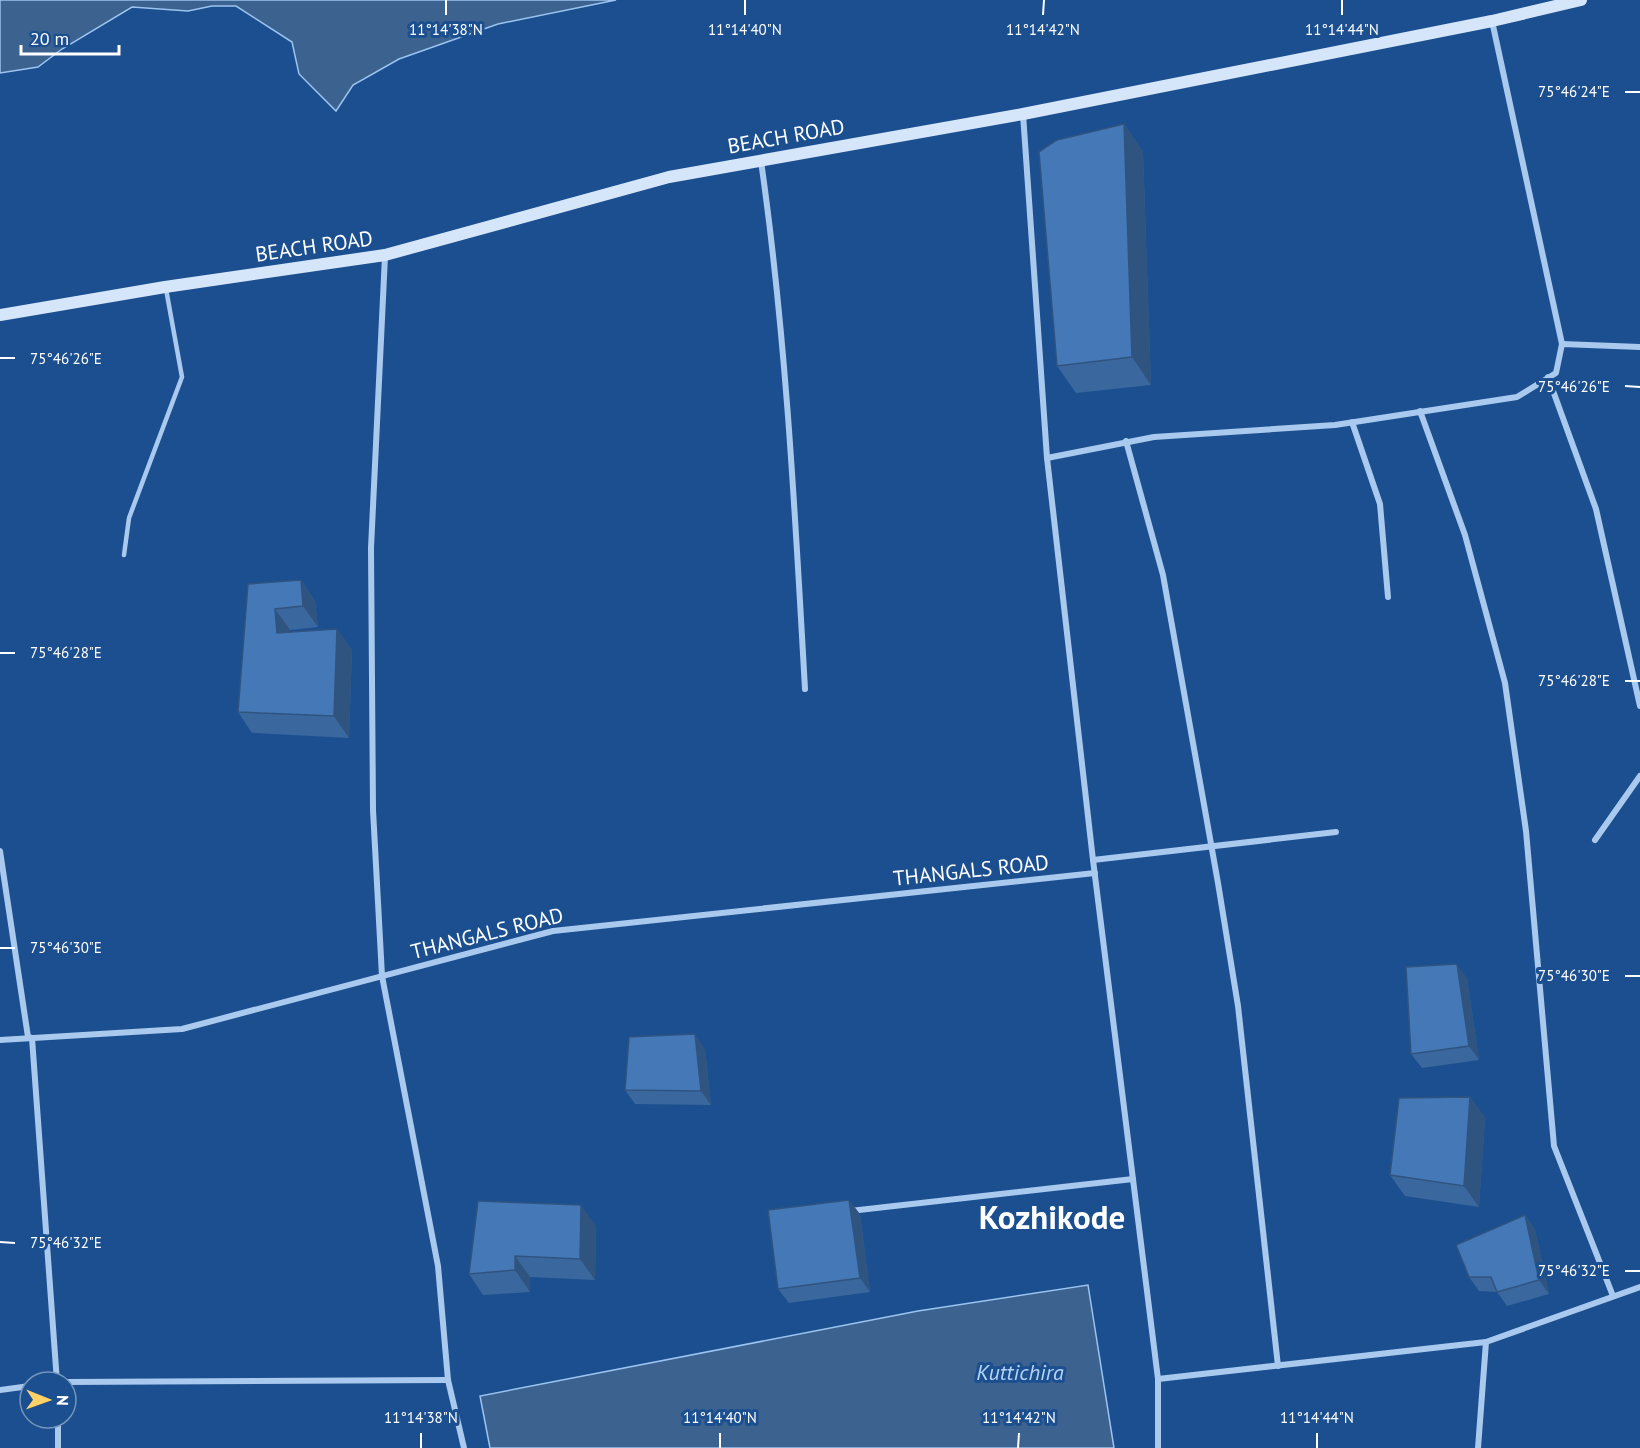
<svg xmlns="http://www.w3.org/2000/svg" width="1640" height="1448" font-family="'PT Sans',sans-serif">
<rect width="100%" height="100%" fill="#1b4f8f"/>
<!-- water -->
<g fill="#3c6290" stroke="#9cc4f0" stroke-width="1.5">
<path d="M0,0H616L498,24L399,59L353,85L336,111L299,74L292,42L236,6H212L188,11L132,7L62,49L38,67L0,73Z"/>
<path d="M1088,1285L1114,1448H490L480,1396L918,1311Z"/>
</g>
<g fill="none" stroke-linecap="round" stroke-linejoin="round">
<!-- service -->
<path stroke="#a9c9ee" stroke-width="4.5" d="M124,555L129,518L182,377L166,289"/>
<!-- minor -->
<g stroke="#a9c9ee" stroke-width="6">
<path d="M1492,21L1562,344"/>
<path d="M1023,114L1047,458L1093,860L1158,1379L1486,1342L1640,1287"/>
<path d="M761,161C786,336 795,513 805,689"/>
<path d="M385,256L371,548L373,810L382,976L438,1266L448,1380L464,1448"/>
<path d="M1548,377L1596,509L1640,706"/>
<path d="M1420,411L1465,535L1505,683L1526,831L1554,1146L1613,1296"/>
<path d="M1352,422L1380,504L1388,597"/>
<path d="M1126,441L1163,575L1218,883L1238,1006L1278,1366"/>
<path d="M1047,458L1154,437L1335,425L1517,397L1556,373L1562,344L1640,347"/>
<path d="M1595,840L1640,776"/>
<path d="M0,851L28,1037L32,1038L57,1382"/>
<path d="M1093,860L1336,832"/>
<path d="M0,1040L182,1029L553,931L1095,873"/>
<path d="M850,1211L1133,1179"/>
<path d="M1158,1379V1448"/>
<path d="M66,1382L448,1380"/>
<path d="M0,1390L30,1386"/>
<path d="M58,1418V1448"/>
<path d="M1478,1448L1486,1342"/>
</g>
<!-- secondary -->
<path stroke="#d6e6fa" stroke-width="12" d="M0,315L165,287L385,255L669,177L1023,114L1492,21L1581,0"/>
</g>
<!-- wall -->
<g fill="#3a679d">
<path d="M1124,124L1143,152L1151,385L1076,393L1057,366Z"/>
<path d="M301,580L315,601L318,627L290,630V632L337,629L352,650L349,738L252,733L238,712L248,584Z"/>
<path d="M1467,978L1479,1060L1422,1068L1411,1054Z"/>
<path d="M705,1049L711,1105L635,1104L625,1090Z"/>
<path d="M1470,1097L1485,1118L1479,1207L1405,1196L1390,1175Z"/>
<path d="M860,1214L870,1292L789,1303L778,1289Z"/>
<path d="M1525,1215L1535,1230L1549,1294L1507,1306L1497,1292L1479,1291L1469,1277Z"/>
<path d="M596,1226L595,1280L530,1277V1292L483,1295L469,1274Z"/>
</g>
<!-- shaded-wall -->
<g fill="#305480">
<path d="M1124,124L1143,152L1151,385L1132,357Z"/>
<path d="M301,580L315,601L318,627L303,606Z"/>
<path d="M275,609L290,630L292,655L277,633Z"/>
<path d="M337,629L352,650L349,738L334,716Z"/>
<path d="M1457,964L1467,978L1479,1060L1469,1046Z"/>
<path d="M695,1034L705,1049L711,1105L701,1091Z"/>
<path d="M1470,1097L1485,1118L1479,1207L1464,1186Z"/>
<path d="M849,1200L860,1214L870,1292L860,1278Z"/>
<path d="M581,1205L596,1226L595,1280L580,1259Z"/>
<path d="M1525,1215L1535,1230L1549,1294L1539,1280Z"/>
<path d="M515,1256L530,1277V1292L515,1270Z"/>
</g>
<!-- building -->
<g fill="#4478b7" stroke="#305480" stroke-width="1.5">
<path d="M1124,124L1132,357L1057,366L1039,152L1057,140Z"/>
<path d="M301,580L303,606L275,609L277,633L337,629L334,716L238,712L248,584Z"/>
<path d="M1457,964L1469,1046L1411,1054L1406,967Z"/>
<path d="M695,1034L701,1091L625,1090L629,1037Z"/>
<path d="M1470,1097L1464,1186L1390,1175L1399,1098Z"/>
<path d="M849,1200L860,1278L778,1289L768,1210Z"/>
<path d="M478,1201L581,1205L580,1259L515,1256V1270L469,1274Z"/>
<path d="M1525,1215L1539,1280L1497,1292L1491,1277H1469L1456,1245Z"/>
</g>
<!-- ticks -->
<path fill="none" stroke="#fff" stroke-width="2" d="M446,15V0M745,15V0M1043,15L1044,0M1342,15V0M1625,92H1640M0,358H15M1625,386L1640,387M0,653H15M1625,681H1640M0,948H15M1625,976H1640M0,1242L15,1243M1625,1271H1640M421,1448V1433M720,1448V1433M1018,1448L1019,1433M1317,1448V1433"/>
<g text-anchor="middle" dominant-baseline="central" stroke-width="6" stroke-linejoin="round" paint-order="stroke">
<!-- street labels -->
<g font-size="21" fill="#fff" stroke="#1b4f8f">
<text transform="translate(786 136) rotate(-10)">BEACH ROAD</text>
<text transform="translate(314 246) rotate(-8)">BEACH ROAD</text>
<text transform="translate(971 870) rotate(-6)">THANGALS ROAD</text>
<text transform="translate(487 933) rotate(-14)">THANGALS ROAD</text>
</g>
<!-- water labels -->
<g font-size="22" font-style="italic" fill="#b5d3f5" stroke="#1b4f8f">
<text x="1020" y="1372">Kuttichira</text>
</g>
<!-- town labels -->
<g font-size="33" font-weight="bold" fill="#fff" stroke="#1b4f8f">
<text x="1052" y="1216">Kozhikode</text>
</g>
</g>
<g font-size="15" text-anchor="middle" fill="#fff" stroke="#1b4f8f" stroke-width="6" stroke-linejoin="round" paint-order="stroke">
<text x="446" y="35">11°14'38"N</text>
<text x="745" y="35">11°14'40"N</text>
<text x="1043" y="35">11°14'42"N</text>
<text x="1342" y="35">11°14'44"N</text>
<text x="1574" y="97">75°46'24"E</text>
<text x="66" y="364">75°46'26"E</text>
<text x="1574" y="392">75°46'26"E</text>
<text x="66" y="658">75°46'28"E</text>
<text x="1574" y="686">75°46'28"E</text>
<text x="66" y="953">75°46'30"E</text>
<text x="1574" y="981">75°46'30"E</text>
<text x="66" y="1248">75°46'32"E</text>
<text x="1574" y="1276">75°46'32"E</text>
<text x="421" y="1423">11°14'38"N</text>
<text x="720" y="1423">11°14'40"N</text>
<text x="1019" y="1423">11°14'42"N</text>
<text x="1317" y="1423">11°14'44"N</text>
</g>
<!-- north arrow -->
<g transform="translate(48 1400) rotate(91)"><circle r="28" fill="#1b4f8f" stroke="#7695bc" stroke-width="1.5"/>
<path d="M0-4.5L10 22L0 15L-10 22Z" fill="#ffd166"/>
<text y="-9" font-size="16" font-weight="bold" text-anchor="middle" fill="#ffffff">N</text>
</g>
<!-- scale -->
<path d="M21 45v9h98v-9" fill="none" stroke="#ffffff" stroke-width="3"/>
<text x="30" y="45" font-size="18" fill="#ffffff" stroke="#1b4f8f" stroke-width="4.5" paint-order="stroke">20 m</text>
</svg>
